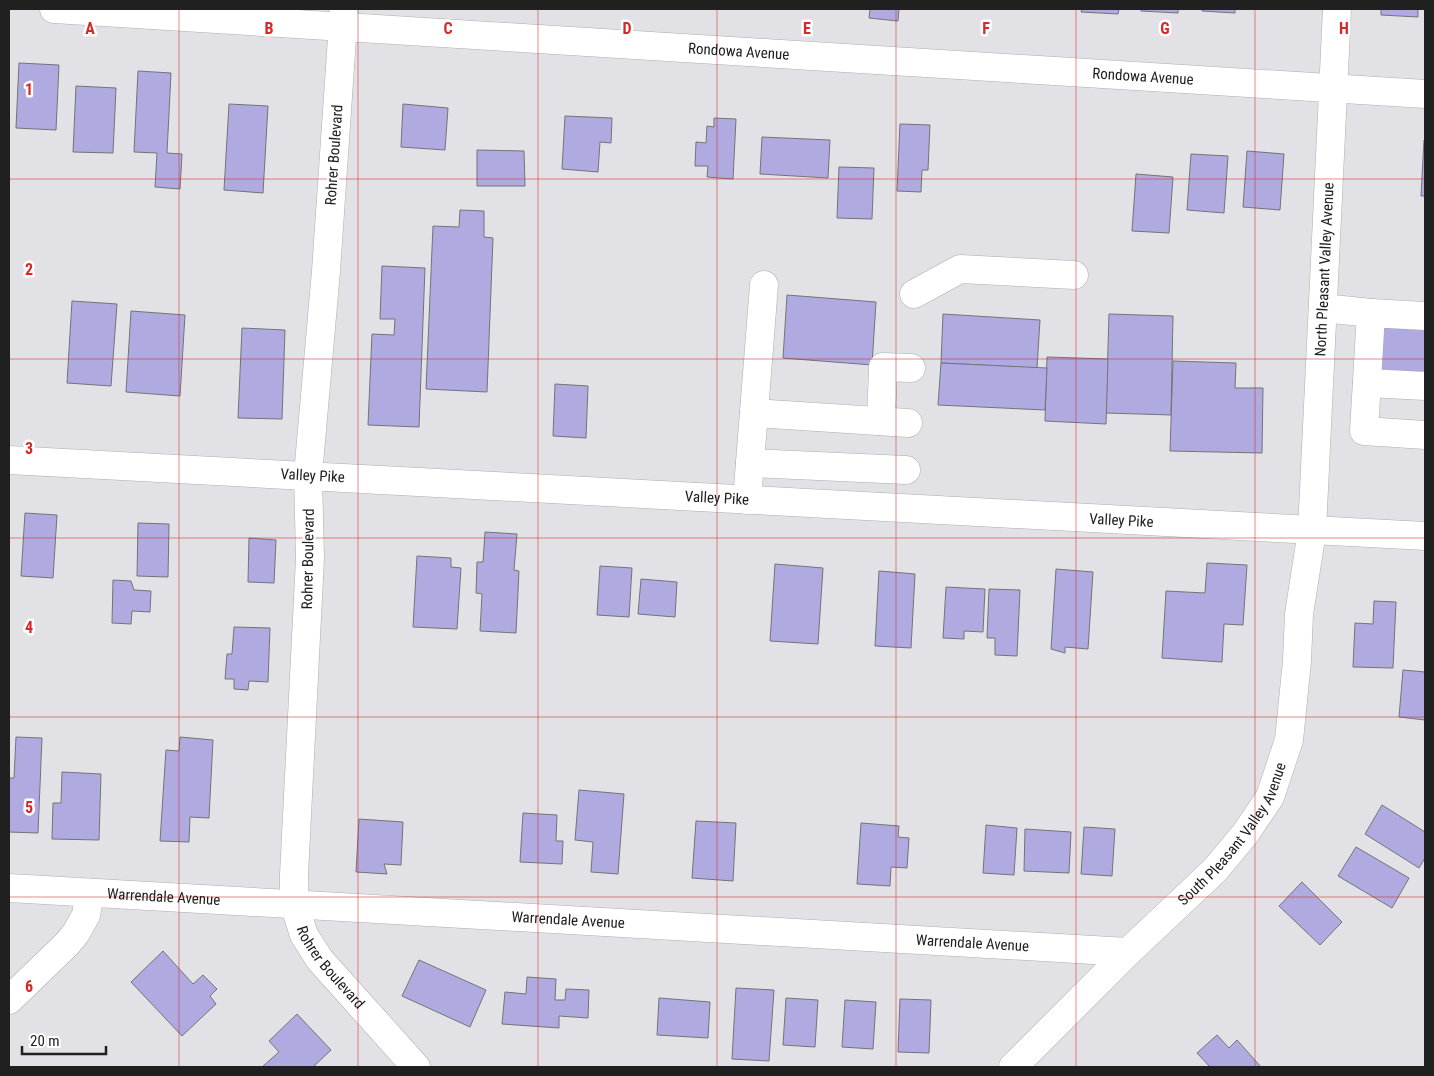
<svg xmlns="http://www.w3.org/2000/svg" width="1434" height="1076" font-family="'Roboto Condensed',sans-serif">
<rect width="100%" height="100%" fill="#e2e2e6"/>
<!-- building -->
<g fill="#afabe1" stroke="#737377">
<path d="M870,9H899L898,21L869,18Z"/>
<path d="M1082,9H1119L1118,14L1081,12Z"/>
<path d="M1141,9H1178V13L1141,11Z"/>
<path d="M1202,9H1235V13L1202,11Z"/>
<path d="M1381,9H1418V17L1381,15Z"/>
<path d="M19,63L59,65L56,130L16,128Z"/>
<path d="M138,71L171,73L167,153L182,154L180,189L155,187L157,153L134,152Z"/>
<path d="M76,86L116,88L113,153L73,152Z"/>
<path d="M229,104L268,106L263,193L224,190Z"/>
<path d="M403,104L448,108L445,150L401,147Z"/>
<path d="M565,116L612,118L611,143L600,142L598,172L562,169Z"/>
<path d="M714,118L736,119L733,179L707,177L708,166H695L696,142L706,143L707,126L714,127Z"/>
<path d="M900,124L930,125L928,170H922L921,192L897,191Z"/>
<path d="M762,137L830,140L828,178L760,174Z"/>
<path d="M1424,140H1425V196H1421Z"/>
<path d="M477,150L524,151L525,186H477Z"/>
<path d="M1247,151L1284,154L1280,210L1243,207Z"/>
<path d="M1191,154L1228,156L1224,213L1187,210Z"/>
<path d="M839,167L874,168L872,219L837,218Z"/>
<path d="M1136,174L1173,177L1169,233L1132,231Z"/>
<path d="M460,210L484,211V237L493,238L487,392L426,389L433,226L459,227Z"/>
<path d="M382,266L425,268L419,427L368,425L372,334L394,335L395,319H380Z"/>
<path d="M787,295L876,302L872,365L783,358Z"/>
<path d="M72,301L117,304L111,386L67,383Z"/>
<path d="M131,311L185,315L180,396L126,392Z"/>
<path d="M943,314L1040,320L1037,368L941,363Z"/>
<path d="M1109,314L1173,316L1171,415L1106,413Z"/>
<path d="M1375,323L1425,326V376L1374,374Z"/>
<path d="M242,328L285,330L282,419L238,418Z"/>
<path d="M1047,357L1108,359L1106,424L1045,421Z"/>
<path d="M1173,361L1236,363L1235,388H1263L1262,453L1170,451Z"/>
<path d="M941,363L1047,368L1045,410L938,405Z"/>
<path d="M555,384L588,386L586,438L553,436Z"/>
<path d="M25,513L57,515L53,578L21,576Z"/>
<path d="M138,523L169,524L168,577L137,576Z"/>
<path d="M485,532L517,534L514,570L519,571L516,633L480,631L482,594L476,593L477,562H483Z"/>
<path d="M249,538L276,540L274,583L248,582Z"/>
<path d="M417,556L451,558V567L461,568L457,629L413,627Z"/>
<path d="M1207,563L1247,565L1243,625L1224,624L1222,662L1162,658L1166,591L1205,593Z"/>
<path d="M775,564L823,568L818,644L770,641Z"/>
<path d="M600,566L632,568L629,617L597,615Z"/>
<path d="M1056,569L1093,572L1088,649L1065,647V653L1051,649Z"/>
<path d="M879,571L915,574L911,648L875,646Z"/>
<path d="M641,579L677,582L675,617L638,614Z"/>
<path d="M113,580L131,581L134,590L151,591L150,612L132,611L131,624L112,623Z"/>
<path d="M946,587L985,589L983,632L964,631V639L943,638Z"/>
<path d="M989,589L1020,590L1017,656L995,655V638H987Z"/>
<path d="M1374,601L1396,602L1393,668L1353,667L1355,623L1373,624Z"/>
<path d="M234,627L270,628L268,682L249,681L248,690L234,689V679H225L227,654H232Z"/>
<path d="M1403,670L1425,672V720L1399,717Z"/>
<path d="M16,737L42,738L38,833L9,832V778H14Z"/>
<path d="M180,737L213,740L209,818L190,817L189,842L160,841L166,750L179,751Z"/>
<path d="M62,772L101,774L99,840L52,839L53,803H61Z"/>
<path d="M579,790L624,794L618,874L591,872L593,842L575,840Z"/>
<path d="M1382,805L1425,832V858L1419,868L1365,834Z"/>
<path d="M523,813L557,815L556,841H563L562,864L520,862Z"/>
<path d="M359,819L403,822L401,865L384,864L387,874L356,872Z"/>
<path d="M696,821L736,823L733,881L692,878Z"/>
<path d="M861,823L899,826L898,837L909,838L907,868L891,867L890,886L857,884Z"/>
<path d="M986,825L1017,828L1014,875L983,873Z"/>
<path d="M1084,827L1115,829L1112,876L1081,874Z"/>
<path d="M1025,829L1071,832L1069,873L1024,871Z"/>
<path d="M1356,847L1409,878L1392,908L1338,876Z"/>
<path d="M1302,882L1342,922L1320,945L1279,906Z"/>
<path d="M163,951L193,984L203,975L217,989L210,996L216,1004L182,1036L131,982Z"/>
<path d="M419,960L486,990L470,1027L402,996Z"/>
<path d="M527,977L556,979L555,1000H565L566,989L589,990L588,1018L559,1016V1028L502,1024L505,992L526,994Z"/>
<path d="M736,988L774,990L769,1061L732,1059Z"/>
<path d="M659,998L710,1002L708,1038L657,1035Z"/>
<path d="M786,998L818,1000L815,1047L783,1045Z"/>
<path d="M900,999L931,1000L929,1053L898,1052Z"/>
<path d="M845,1000L876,1002L873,1049L842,1047Z"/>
<path d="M297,1014L331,1050L313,1067H262L279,1052L269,1041Z"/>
<path d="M1217,1035L1229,1048L1237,1040L1261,1067H1210L1197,1053Z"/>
</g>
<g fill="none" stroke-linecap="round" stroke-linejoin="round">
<!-- minor casing -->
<g stroke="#adadb2" stroke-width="29">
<g id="minor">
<path id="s1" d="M54,9L1425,94"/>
<path id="s2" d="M344,9L326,271L308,475L310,558L294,875V904L304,935L320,960L416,1067"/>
<path d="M914,294L960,269L1074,275"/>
<path d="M1323,308L1371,313"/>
<path d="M1425,316L1371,313L1364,431L1425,435"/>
<path d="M1367,383L1425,386"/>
<path d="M754,413L908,423"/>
<path d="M881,421L883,367L911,368"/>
<path id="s3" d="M9,460C481,483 953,513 1425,536"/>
<path d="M750,463L906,470"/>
<path d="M747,500L764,285"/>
<path id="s4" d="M9,888L1128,952"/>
<path d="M9,1000L67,944L76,933L86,915L90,893"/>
<path id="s5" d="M1013,1067L1128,952L1215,870L1245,834L1270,797L1289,740L1297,661L1299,614L1312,531L1337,9"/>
</g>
</g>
<!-- minor -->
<use href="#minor" stroke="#fff" stroke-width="28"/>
</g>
<!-- grid -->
<path fill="none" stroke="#d62828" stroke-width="1" stroke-opacity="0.55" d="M179,9V1067M358,9V1067M538,9V1067M717,9V1067M896,9V1067M1076,9V1067M1255,9V1067M9,179H1425M9,359H1425M9,538H1425M9,717H1425M9,897H1425"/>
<g text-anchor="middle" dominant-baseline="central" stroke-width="5" stroke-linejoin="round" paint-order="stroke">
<!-- street labels -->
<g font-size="15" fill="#202021" stroke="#fff">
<text stroke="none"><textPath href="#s1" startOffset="686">Rondowa Avenue</textPath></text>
<text stroke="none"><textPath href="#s1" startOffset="1091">Rondowa Avenue</textPath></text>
<text transform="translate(334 155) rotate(-86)">Rohrer Boulevard</text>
<text stroke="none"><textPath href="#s5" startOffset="906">North Pleasant Valley Avenue</textPath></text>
<text stroke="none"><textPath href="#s3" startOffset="304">Valley Pike</textPath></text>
<text stroke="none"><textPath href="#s3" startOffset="709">Valley Pike</textPath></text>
<text stroke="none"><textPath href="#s3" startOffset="1114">Valley Pike</textPath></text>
<text transform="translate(308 559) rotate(-89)">Rohrer Boulevard</text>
<text stroke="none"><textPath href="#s5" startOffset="322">South Pleasant Valley Avenue</textPath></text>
<text stroke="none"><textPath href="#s4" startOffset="155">Warrendale Avenue</textPath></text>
<text stroke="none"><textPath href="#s4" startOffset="560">Warrendale Avenue</textPath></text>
<text stroke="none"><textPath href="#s4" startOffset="965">Warrendale Avenue</textPath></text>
<text stroke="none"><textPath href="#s2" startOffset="971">Rohrer Boulevard</textPath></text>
</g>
</g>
<g font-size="16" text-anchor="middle" font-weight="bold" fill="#d62828" stroke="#fff" stroke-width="5" stroke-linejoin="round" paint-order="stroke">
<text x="90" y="34">A</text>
<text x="269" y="34">B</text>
<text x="448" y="34">C</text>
<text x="627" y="34">D</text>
<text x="807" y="34">E</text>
<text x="986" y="34">F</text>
<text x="1165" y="34">G</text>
<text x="1344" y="34">H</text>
<text x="29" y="95">1</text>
<text x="29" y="275">2</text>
<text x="29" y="454">3</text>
<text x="29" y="633">4</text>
<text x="29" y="813">5</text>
<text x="29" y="992">6</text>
</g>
<!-- border -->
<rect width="1434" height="1076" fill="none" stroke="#202021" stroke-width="20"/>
<!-- scale -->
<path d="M22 1046v8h84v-8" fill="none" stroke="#202021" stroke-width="2.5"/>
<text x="30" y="1046" font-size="15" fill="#202021" stroke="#ffffff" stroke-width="4" paint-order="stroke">20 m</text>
</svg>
